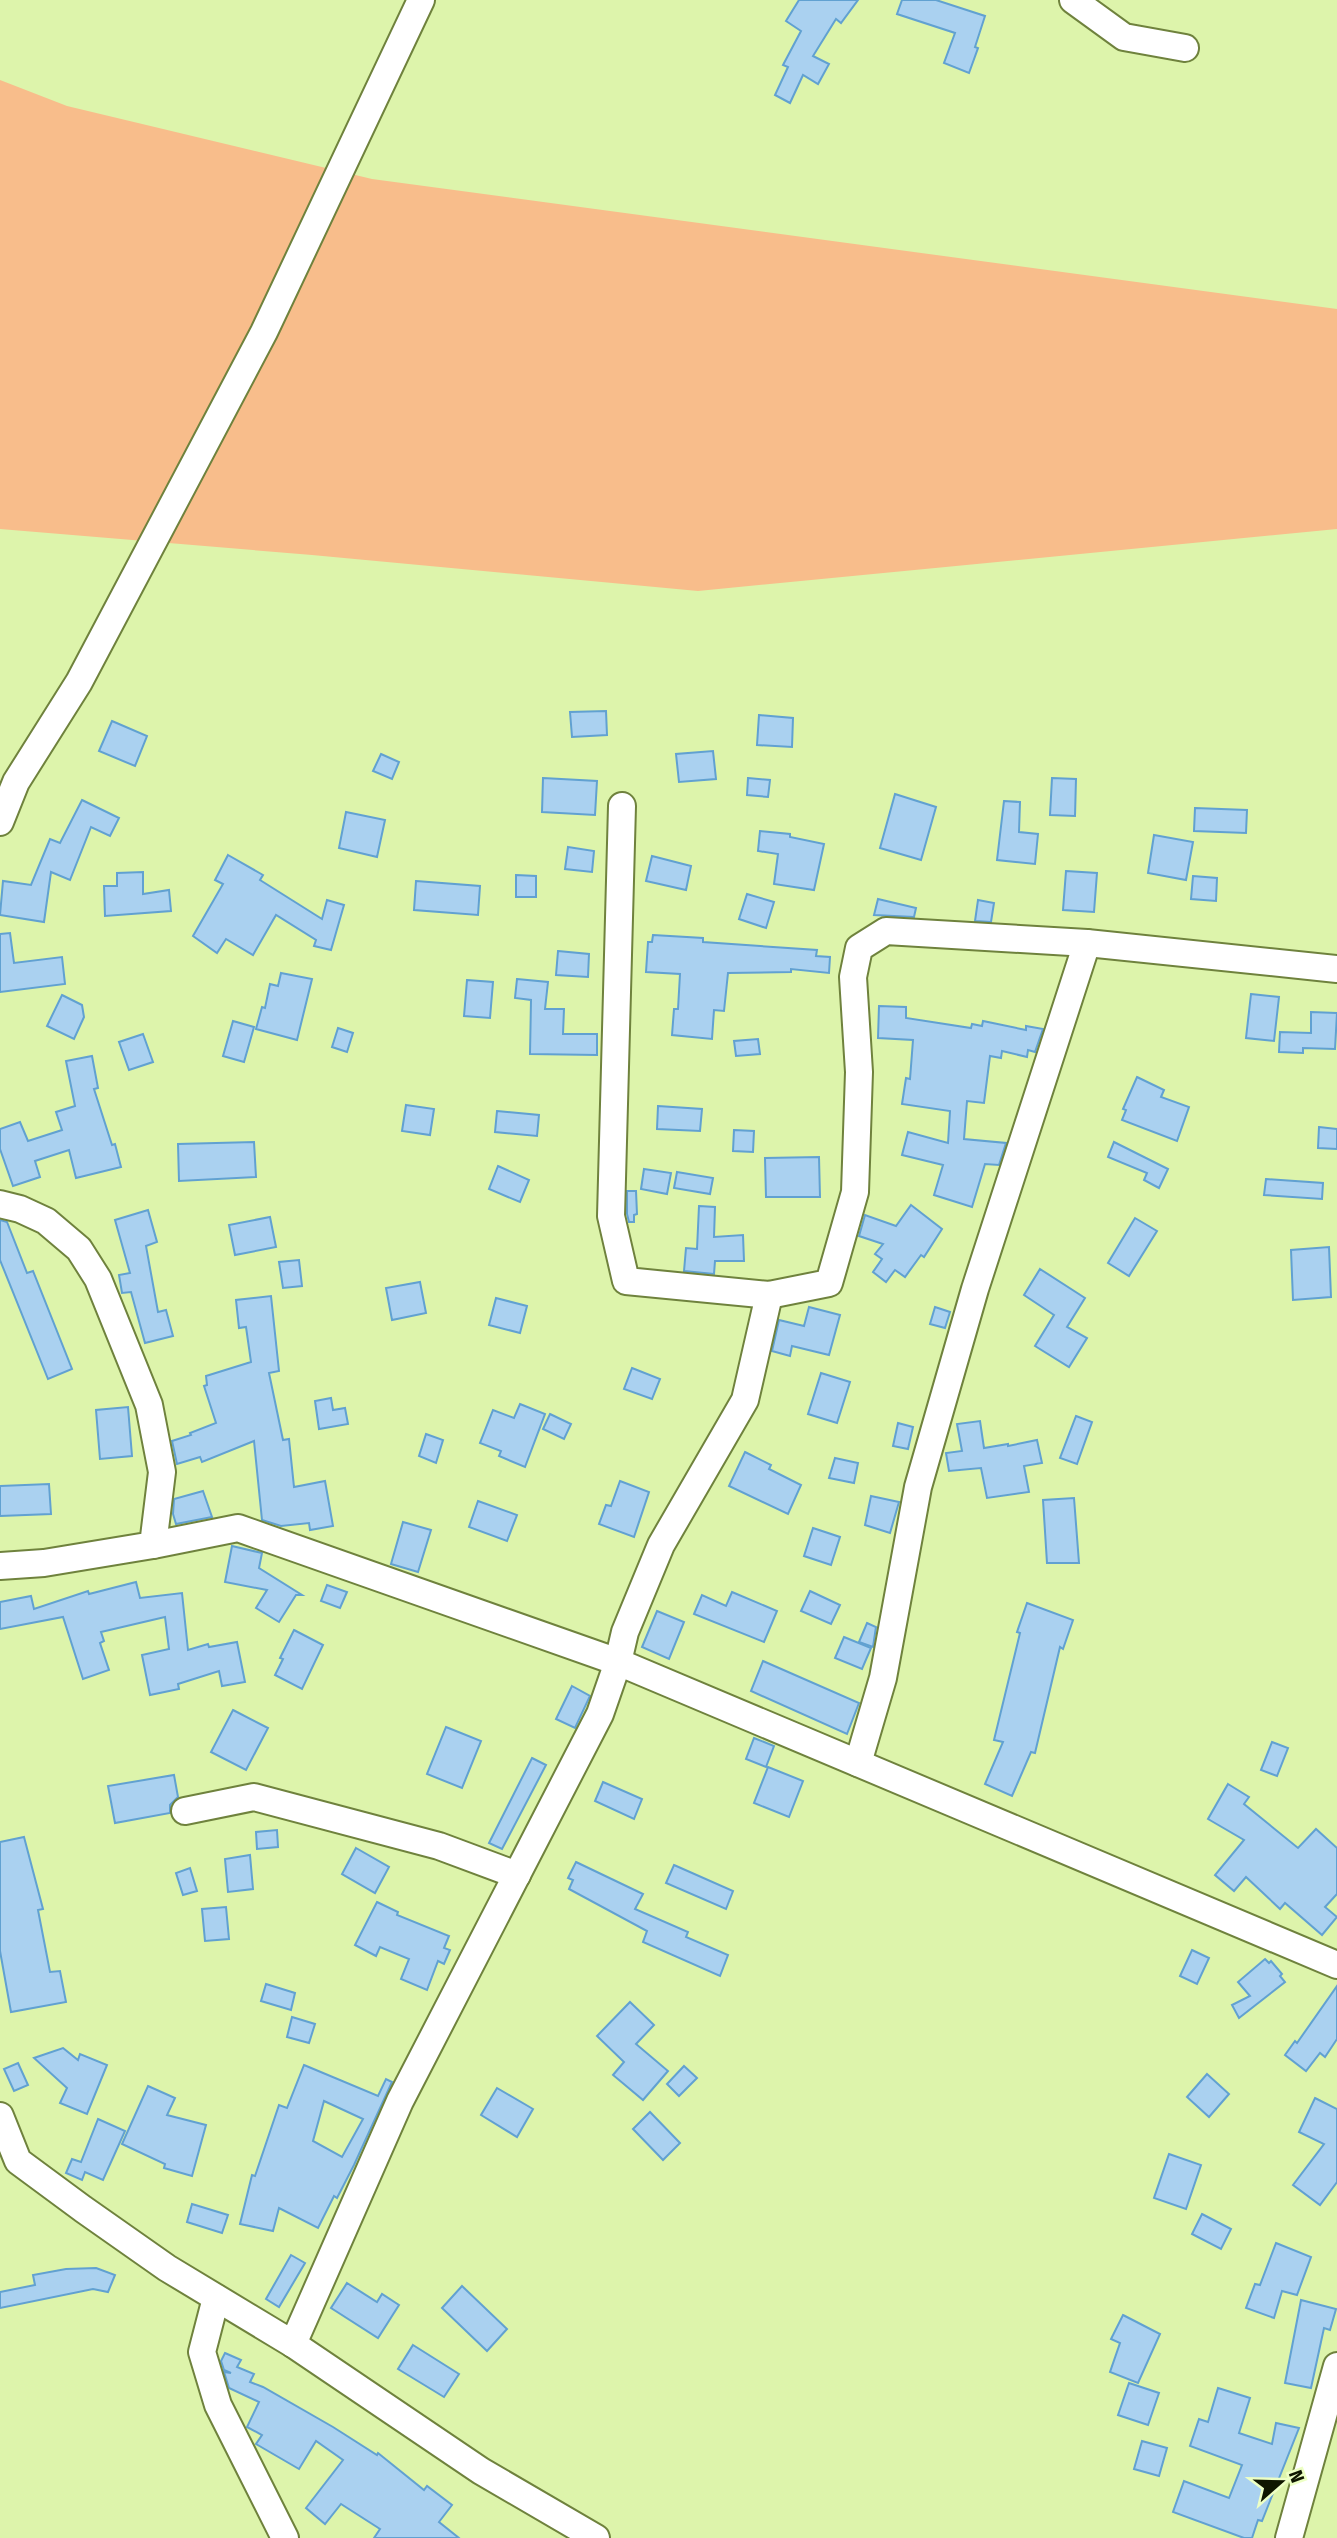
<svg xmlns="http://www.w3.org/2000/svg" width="1337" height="2538" font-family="'Fira Sans Condensed',sans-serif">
<rect width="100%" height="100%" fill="#ddf4ab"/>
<!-- green -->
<path fill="#f8bd8b" d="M0,80L67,106L372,179L1337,309V529L698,591L312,555L0,529Z"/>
<!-- building -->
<g fill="#aad1f0" stroke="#61a1d1" stroke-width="2" fill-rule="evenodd">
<path d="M799,0H858L841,23L836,19L813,56L829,64L818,84L803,75L790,103L775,95L788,67L783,65L801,31L786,21Z"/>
<path d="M902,0H936L985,16L975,47L978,48L969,73L944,63L955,33L897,14Z"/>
<path d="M606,711L607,735L572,737L570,712Z"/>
<path d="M759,715L793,718L792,747L757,745Z"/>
<path d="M112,721L147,736L135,766L99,751Z"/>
<path d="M713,751L716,779L679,782L676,754Z"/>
<path d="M381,754L399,762L392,779L373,771Z"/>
<path d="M543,778L597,781L595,815L542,812Z"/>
<path d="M748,778L770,780L768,797L747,795Z"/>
<path d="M1052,778L1076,779L1075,816L1050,815Z"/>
<path d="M895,794L936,807L921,860L880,848Z"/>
<path d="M82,800L119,818L110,836L91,827L70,880L51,872L44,922L0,915L3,881L31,885L50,839L60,843Z"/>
<path d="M1004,801L1020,802L1019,832L1038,834L1035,864L997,860Z"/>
<path d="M1195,808L1247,810L1246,833L1194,831Z"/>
<path d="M346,812L385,820L377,857L339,848Z"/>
<path d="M760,831L790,834V837L824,844L814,890L774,884L778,854L758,851Z"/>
<path d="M1154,835L1193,842L1186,880L1148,873Z"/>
<path d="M568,847L594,851L592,872L565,869Z"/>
<path d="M228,855L263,875L260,880L322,919L327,900L344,905L331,950L314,946L316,940L276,915L253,955L226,939L217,953L193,936L223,884L215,880Z"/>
<path d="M652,856L691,866L686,890L646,881Z"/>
<path d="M1066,871L1097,873L1094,912L1063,910Z"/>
<path d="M143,872V894L169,890L171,911L105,916L104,886H117V873Z"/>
<path d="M516,875L536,876V897H516Z"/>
<path d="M1193,876L1217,878L1216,901L1191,899Z"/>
<path d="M416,881L480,886L478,915L414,910Z"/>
<path d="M747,894L774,902L766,928L739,919Z"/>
<path d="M878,899L916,908L914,917L874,915Z"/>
<path d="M978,900L994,903L991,922L975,921Z"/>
<path d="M10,933L14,963L62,957L65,984L0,992V934Z"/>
<path d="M653,935L703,938V942L817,950L816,956L830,957L829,973L791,969V972L728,973L724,1011L714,1010L712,1039L672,1035L674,1009H678L680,974L646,972L648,942H652Z"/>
<path d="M558,951L589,954L588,977L556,975Z"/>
<path d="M281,973L312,979L297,1040L256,1029L262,1007L265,1008L270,984L278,986Z"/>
<path d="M517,979L548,982L545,1009H564L563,1034H597V1055L530,1054L531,1000L515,998Z"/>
<path d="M467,980L493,982L490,1018L464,1016Z"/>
<path d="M1251,994L1279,997L1274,1041L1246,1038Z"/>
<path d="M62,995L82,1005L84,1017L74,1039L47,1026Z"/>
<path d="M879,1006L906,1007V1018L971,1028L972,1024L982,1026L983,1021L1026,1030V1026L1043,1029L1035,1052L1028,1050L1027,1057L1002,1051L1001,1058L990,1056L984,1103L967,1101L964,1139L1006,1143L999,1165L985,1164L972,1207L934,1195L943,1165L902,1155L908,1132L948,1143L950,1111L902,1104L906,1078L910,1079L913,1040L878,1038Z"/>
<path d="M1311,1012L1337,1013L1335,1049L1303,1048V1053L1279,1052L1280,1032L1311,1033Z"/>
<path d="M233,1021L254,1027L244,1062L223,1056Z"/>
<path d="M338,1028L353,1033L347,1052L332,1047Z"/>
<path d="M143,1034L153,1062L129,1070L119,1042Z"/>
<path d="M758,1039L760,1054L736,1056L734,1041Z"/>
<path d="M92,1056L98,1088L94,1089L112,1145L115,1144L121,1167L76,1178L69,1150L35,1161L40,1177L13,1186L0,1149V1129L20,1122L28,1141L62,1130L56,1112L75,1106L66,1061Z"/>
<path d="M1137,1077L1164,1090L1161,1097L1189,1107L1177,1141L1122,1120L1126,1110L1123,1109Z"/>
<path d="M406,1105L434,1109L430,1135L402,1131Z"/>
<path d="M658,1106L702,1109L700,1131L657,1129Z"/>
<path d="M497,1111L539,1115L537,1136L495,1132Z"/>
<path d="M1319,1127L1337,1129V1149L1318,1148Z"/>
<path d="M734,1130L754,1131L753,1152L733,1151Z"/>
<path d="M254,1142L256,1177L179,1181L178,1144Z"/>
<path d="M1114,1142L1168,1169L1159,1188L1144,1180L1147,1173L1108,1157Z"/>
<path d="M819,1157L820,1197H766L765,1158Z"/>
<path d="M498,1166L529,1180L520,1202L489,1189Z"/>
<path d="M644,1169L671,1173L667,1194L641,1189Z"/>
<path d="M677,1172L713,1178L710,1194L674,1188Z"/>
<path d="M1266,1179L1323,1183L1322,1199L1264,1195Z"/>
<path d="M627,1191H636L637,1214L634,1215V1222H629L627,1214Z"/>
<path d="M911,1205L942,1229L924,1257L921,1255L905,1277L895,1270L886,1282L873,1272L882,1259L875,1254L883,1244L859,1236L865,1215L896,1226Z"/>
<path d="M699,1206L715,1207L714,1237L743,1235L744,1261H715L714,1274L684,1271L686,1248L697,1249Z"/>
<path d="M148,1210L157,1242L146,1246L158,1312L166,1310L173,1336L145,1343L131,1292L122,1293L119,1275L130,1273L115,1220Z"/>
<path d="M270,1217L276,1247L235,1255L229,1225Z"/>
<path d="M1135,1218L1157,1231L1129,1276L1108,1263Z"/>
<path d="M0,1220L7,1222L27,1273L33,1271L72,1369L48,1379L0,1260Z"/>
<path d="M1329,1247L1331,1297L1293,1300L1291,1250Z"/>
<path d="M299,1260L302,1286L283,1288L279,1262Z"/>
<path d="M1040,1269L1085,1298L1067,1327L1087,1338L1069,1367L1035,1346L1054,1315L1024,1295Z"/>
<path d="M420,1282L426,1313L392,1320L386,1288Z"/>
<path d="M271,1296L279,1371L269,1373L283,1440L289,1439L294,1487L325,1481L333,1526L310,1530L309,1523L281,1526L262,1520L254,1441L202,1462L200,1457L177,1464L172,1441L191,1435L190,1433L216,1423L204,1386L207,1385L206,1376L251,1362L246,1327L239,1328L236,1300Z"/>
<path d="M496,1298L527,1306L520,1333L489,1325Z"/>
<path d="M809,1307L840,1315L829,1355L792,1346L790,1356L772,1351L779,1320L804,1326Z"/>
<path d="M935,1307L950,1312L945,1328L930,1324Z"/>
<path d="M632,1368L660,1379L652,1399L624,1389Z"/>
<path d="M821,1373L850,1382L837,1423L808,1414Z"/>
<path d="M331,1398L333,1410L345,1408L348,1424L319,1429L315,1401Z"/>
<path d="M520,1404L545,1414L525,1467L499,1456L501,1451L480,1443L493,1410L514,1418Z"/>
<path d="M128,1407L132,1456L100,1459L96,1410Z"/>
<path d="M550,1414L571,1424L564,1439L543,1429Z"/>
<path d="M1076,1416L1092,1422L1077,1464L1060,1458Z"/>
<path d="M980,1421L984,1448L1008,1444V1446L1037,1440L1042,1463L1024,1466L1029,1492L987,1498L981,1468L949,1471L946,1453L962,1451L957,1424Z"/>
<path d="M898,1423L913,1427L908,1449L893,1446Z"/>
<path d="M426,1434L443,1440L436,1463L419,1456Z"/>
<path d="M745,1452L771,1465L769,1469L801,1485L788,1514L729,1486Z"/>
<path d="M835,1458L858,1463L854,1483L829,1478Z"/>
<path d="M620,1481L649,1492L634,1537L599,1524L606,1505L611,1506Z"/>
<path d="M49,1484L51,1514L0,1516V1486Z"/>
<path d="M203,1491L212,1517L176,1524L173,1514L174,1499Z"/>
<path d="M871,1496L899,1502L890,1533L865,1525Z"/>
<path d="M1074,1498L1079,1563H1047L1043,1500Z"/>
<path d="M478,1501L517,1515L507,1541L469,1527Z"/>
<path d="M403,1522L431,1530L418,1572L391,1564Z"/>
<path d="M813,1528L840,1537L831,1565L804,1556Z"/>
<path d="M232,1546L262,1553L259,1568L302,1595H296L279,1622L256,1608L267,1590L225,1582Z"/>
<path d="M136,1582L140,1598L182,1593L188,1650L208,1644L209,1647L237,1642L245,1682L222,1686L219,1671L178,1684L179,1689L150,1695L142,1655L169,1649L165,1617L101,1632L104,1641L100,1643L109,1670L83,1679L63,1617L0,1629V1602L31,1596L34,1609L88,1591L89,1594Z"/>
<path d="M327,1585L347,1592L340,1608L321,1601Z"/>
<path d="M810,1591L840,1605L831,1624L801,1611Z"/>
<path d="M732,1592L777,1611L764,1642L694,1614L702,1595L726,1606Z"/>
<path d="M1027,1603L1073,1620L1063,1649L1060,1647L1035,1753L1031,1752L1012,1796L985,1784L1003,1742L994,1740L1020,1633L1017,1632Z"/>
<path d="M657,1611L684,1622L669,1659L642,1647Z"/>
<path d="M867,1623L876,1627L873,1647L859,1642Z"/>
<path d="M294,1630L323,1645L302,1689L275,1675L283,1659L280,1658Z"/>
<path d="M844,1637L871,1648L862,1669L835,1658Z"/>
<path d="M763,1661L859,1703L847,1734L751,1691Z"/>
<path d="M572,1686L590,1696L575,1728L556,1719Z"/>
<path d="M233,1710L268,1728L246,1770L211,1752Z"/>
<path d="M446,1727L481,1741L462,1788L427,1774Z"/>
<path d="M754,1738L774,1746L766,1767L746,1759Z"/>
<path d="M1272,1742L1288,1748L1277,1776L1261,1770Z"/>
<path d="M532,1758L546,1765L502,1849L489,1843Z"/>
<path d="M768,1767L803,1781L789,1817L754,1803Z"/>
<path d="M174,1775L178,1797L170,1805V1813L115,1823L108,1786Z"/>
<path d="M603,1782L642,1799L634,1819L595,1801Z"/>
<path d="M1228,1784L1249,1797L1244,1804L1298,1848L1316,1829L1337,1848V1894L1325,1907L1337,1917L1322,1935L1285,1903L1280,1909L1246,1877L1234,1891L1215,1875L1244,1840L1208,1819Z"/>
<path d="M277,1830L278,1847L257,1849L256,1832Z"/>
<path d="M24,1837L43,1909L38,1910L50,1972L60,1971L66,2002L11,2012L0,1951V1842Z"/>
<path d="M356,1848L389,1867L375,1893L342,1874Z"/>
<path d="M250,1855L253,1889L228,1892L225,1859Z"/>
<path d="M576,1862L643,1894L635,1909L688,1932L686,1937L728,1955L720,1976L643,1942L647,1931L569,1889L573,1880L568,1878Z"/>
<path d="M674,1865L733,1891L726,1909L666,1883Z"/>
<path d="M190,1868L197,1891L183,1895L176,1873Z"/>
<path d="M377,1902L398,1912L397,1915L449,1936L444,1948L450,1950L444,1964L438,1961L427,1990L401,1979L409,1959L380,1947L376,1956L355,1945Z"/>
<path d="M226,1907L229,1939L205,1941L202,1909Z"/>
<path d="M1192,1950L1209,1958L1197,1984L1180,1976Z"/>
<path d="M1265,1959L1269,1963L1271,1961L1282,1974L1280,1976L1285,1982L1239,2018L1232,2005L1250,1996L1238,1982Z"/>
<path d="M266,1984L295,1993L291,2010L261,2001Z"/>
<path d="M1337,1986V2039L1325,2057L1320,2053L1306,2071L1285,2055L1295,2041L1297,2043Z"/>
<path d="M630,2002L654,2025L636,2044L668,2071L643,2100L613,2075L624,2062L597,2036Z"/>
<path d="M292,2017L315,2024L309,2043L287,2037Z"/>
<path d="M63,2048L78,2060L80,2054L107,2065L87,2114L60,2103L67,2088L34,2058Z"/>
<path d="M18,2063L28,2085L14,2091L4,2069Z"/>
<path d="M304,2065L378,2096L386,2079L392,2082L354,2165L337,2198L334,2196L318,2228L279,2208L273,2231L240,2224L252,2175L255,2176L279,2105L287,2108ZM324,2101L363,2119L342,2157L313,2141Z"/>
<path d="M684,2066L697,2078L679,2096L667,2084Z"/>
<path d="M1207,2074L1229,2094L1209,2117L1187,2097Z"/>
<path d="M148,2086L175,2098L167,2115L206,2125L192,2176L164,2168L165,2164L122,2144Z"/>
<path d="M497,2088L533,2109L517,2137L481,2115Z"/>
<path d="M1315,2098L1337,2109V2182L1320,2205L1293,2185L1324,2144L1299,2132Z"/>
<path d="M650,2112L680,2143L663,2160L633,2129Z"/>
<path d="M98,2119L125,2131L103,2180L85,2172L82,2180L66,2173L72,2159L81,2162Z"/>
<path d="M1169,2154L1201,2165L1186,2209L1154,2198Z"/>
<path d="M192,2204L228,2215L222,2233L187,2222Z"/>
<path d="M1202,2214L1231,2229L1221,2249L1192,2234Z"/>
<path d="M1276,2243L1311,2257L1297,2295L1282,2291L1274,2318L1246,2308L1255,2284L1260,2285Z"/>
<path d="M291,2255L305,2263L279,2307L266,2299Z"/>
<path d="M96,2268L115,2275L108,2292L93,2289L0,2308V2292L35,2285L33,2275L66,2269Z"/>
<path d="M347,2283L377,2302L382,2294L399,2305L378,2338L331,2308Z"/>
<path d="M462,2286L507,2329L487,2351L442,2308Z"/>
<path d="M1301,2300L1336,2309L1330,2330L1324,2328L1311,2388L1285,2383Z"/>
<path d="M1123,2315L1160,2334L1138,2383L1110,2372L1120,2343L1111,2339Z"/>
<path d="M413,2345L459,2374L444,2397L398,2369Z"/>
<path d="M225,2353L241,2360L237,2367L254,2374L250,2382L263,2387L333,2427L377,2455L378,2453L424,2490L427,2486L452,2505L439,2522L459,2538H374L380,2529L341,2504L325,2524L306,2508L343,2460L316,2441L299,2469L256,2444L262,2435L247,2427L259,2402L229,2388L224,2372L231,2373L224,2370L221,2361Z"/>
<path d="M1129,2383L1159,2393L1148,2425L1118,2415Z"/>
<path d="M1218,2388L1250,2398L1239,2433L1272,2444L1276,2423L1299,2428L1262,2521L1258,2520L1252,2538H1244L1173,2512L1184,2481L1229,2498L1242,2465L1190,2446L1199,2419L1208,2422Z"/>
<path d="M1142,2441L1167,2448L1159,2476L1134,2469Z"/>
</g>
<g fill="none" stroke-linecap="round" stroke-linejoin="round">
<!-- minor casing -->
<g stroke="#6f823d" stroke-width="30">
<g id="minor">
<path d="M1073,0L1124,37L1185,48"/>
<path d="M622,806L611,1216L626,1281L769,1295L829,1283L855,1192L859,1072L853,977L859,948L886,931L1087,943L1337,969"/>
<path d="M0,822L16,782L79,682L264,332L421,0"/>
<path d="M0,1204L20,1209L46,1221L79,1249L98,1279L149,1405L162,1472L153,1545L44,1563L0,1566"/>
<path d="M153,1545L238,1528L618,1662L1337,1965"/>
<path d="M858,1763L883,1678L918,1487L975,1289L1087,943"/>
<path d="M185,1811L254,1797L439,1846L517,1875"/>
<path d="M0,2116L18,2161L83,2209L167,2268L293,2344L481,2471L596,2538"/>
<path d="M216,2298L202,2352L218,2405L285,2538"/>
<path d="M293,2344L400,2101L600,1714L618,1662L625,1632L661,1545L745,1400L769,1295"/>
<path d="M1289,2538L1337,2366"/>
</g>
</g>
<!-- minor -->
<use href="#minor" stroke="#fff" stroke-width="26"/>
</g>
<!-- north arrow -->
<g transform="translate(1281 2482) rotate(70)" stroke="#edffc5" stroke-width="5" paint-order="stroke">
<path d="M0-5L12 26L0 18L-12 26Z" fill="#0f1600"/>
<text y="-10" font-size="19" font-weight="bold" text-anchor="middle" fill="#0f1600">N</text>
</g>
</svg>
